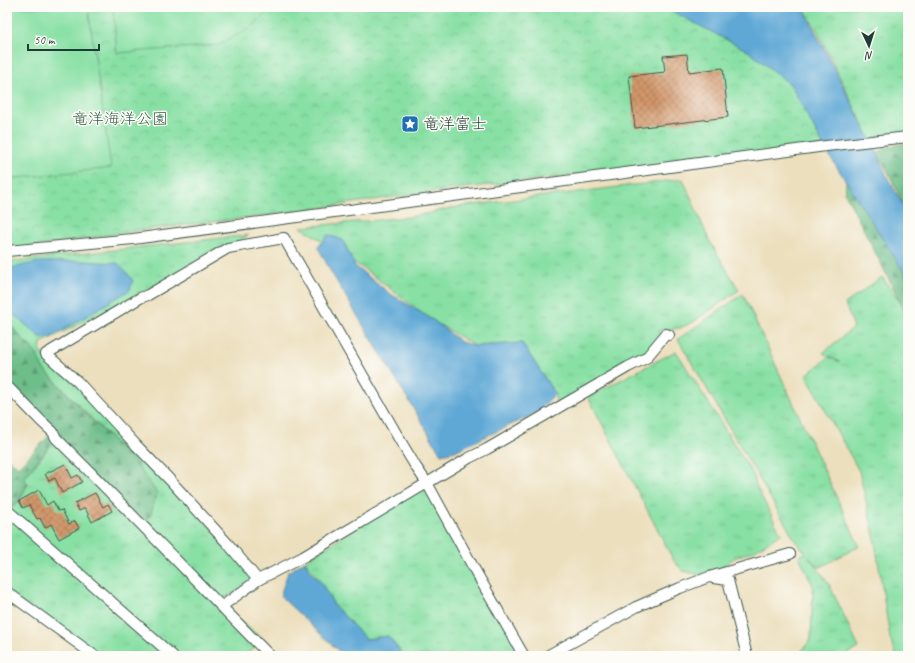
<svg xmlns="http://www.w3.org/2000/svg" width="915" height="663" font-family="Caveat,'Klee One',sans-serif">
<defs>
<pattern id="grass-tufts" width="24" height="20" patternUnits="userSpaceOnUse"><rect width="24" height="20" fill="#88e0a4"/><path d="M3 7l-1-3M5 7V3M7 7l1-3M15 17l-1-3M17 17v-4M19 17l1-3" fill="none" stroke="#75c18e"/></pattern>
<pattern id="forest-firs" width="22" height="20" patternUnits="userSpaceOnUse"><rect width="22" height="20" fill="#6ebe8a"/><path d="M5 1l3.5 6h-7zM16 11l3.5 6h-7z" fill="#5a9c72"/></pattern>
<pattern id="park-crowns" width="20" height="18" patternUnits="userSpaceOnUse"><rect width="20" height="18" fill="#88e0a4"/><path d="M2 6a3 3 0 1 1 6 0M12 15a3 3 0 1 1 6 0" fill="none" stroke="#75c18e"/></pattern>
<pattern id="building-cross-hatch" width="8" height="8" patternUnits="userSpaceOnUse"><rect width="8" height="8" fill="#d2966b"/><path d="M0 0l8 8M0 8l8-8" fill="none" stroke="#aa7c59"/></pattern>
</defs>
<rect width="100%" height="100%" fill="#fdfcf7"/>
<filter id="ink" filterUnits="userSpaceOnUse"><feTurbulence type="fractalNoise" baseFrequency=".025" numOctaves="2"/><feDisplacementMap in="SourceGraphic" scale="8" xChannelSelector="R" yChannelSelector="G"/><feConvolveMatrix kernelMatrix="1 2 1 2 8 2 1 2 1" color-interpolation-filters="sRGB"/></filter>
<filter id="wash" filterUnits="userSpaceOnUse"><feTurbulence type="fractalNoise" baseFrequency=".012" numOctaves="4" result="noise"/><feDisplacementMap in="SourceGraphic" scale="16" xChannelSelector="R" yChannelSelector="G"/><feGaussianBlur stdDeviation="0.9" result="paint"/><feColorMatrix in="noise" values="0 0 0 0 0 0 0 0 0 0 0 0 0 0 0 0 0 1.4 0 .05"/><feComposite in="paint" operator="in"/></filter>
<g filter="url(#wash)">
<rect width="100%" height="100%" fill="#ecdfbd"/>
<!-- grass -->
<g fill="url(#grass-tufts)" stroke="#548e6c">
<path d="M803,7H908V135L871,141L818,32Z"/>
<path d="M683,179L709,240L739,290L693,322L680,328L658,331L663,338L650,354L556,409L555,394L522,343L475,346L427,317L367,271L301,227L410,217L457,207Z"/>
<path d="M249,235L200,264L41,343L40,352L99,405L258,580L217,602L221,607L285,656H271L258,645L245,656H95L7,592V512L19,501L28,484L24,479L56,438L133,461L42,367L33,350L7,322V262Z"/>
<path d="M882,277L902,304L908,321V656H896L890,638L874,535L859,471L806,375L829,357L840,362L823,353L854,327L845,304Z"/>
<path d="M743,294L859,546L819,568L809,557L829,584L859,648L843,656H798L811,639L813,586L799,556L806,553L796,542L678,339Z"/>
<path d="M676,351L754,476L756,486L781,534L755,550L734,558L709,577L683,571L674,561L588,397Z"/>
<path d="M427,483L524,656H404L388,636L366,639L334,605L321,582L305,561Z"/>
</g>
<!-- forest -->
<g fill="url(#forest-firs)" stroke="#467e5f">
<path d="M908,143V212L906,209L889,174L877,153L890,146Z"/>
<path d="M846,181L904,272L908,284V321L900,301L845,193Z"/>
<path d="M7,322L36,353L42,367L85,413L136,463L157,493L151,514L143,526L56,438L24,478L28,484L18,502L7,510V458L18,467L53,432L7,386Z"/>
</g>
<!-- park -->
<path fill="url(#park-crowns)" stroke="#548e6c" d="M7,7H666L763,59L791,85L824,147L428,192L271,215L140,230L7,251Z"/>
<!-- pitch -->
<g fill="#88e0a4" stroke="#548e6c">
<path d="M7,7H88L111,168L7,179Z"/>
<path d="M113,7H272L253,26L219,45L117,53Z"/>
</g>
<!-- water -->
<g fill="#5ea8d6" stroke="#3e7285">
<path d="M664,7H803L877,153L887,177L908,213V284L904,272L824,147L791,85L748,51Z"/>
<path d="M328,235L343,240L355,266L389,293L433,320L461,342L475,346L522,343L555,394L536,413L455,451L441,454L331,272L318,247Z"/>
<path d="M84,261L118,263L133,280L130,290L48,339L40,337L7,309V269L38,262Z"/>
<path d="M305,561L311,572L321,582L334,605L366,639L388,636L404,656H344L280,596L288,572Z"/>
</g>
<g id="blocks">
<!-- building -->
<g fill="url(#building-cross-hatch)">
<path d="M687,54L689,72L723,68L728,117L635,128L629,76L665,72L663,56Z"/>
<path d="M65,464L72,478L78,475L82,482L62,493L55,478L49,481L45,474Z"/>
<path d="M39,490L47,505L53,501L58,511L62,510L69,524L75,521L79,528L59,539L51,524L45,528L40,518L37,519L29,505L23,508L19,501Z"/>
<path d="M95,493L103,507L108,504L112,511L92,522L85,508L79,511L75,503Z"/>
</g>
</g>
</g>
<g filter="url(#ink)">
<use href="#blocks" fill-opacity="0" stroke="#3e5549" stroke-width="1"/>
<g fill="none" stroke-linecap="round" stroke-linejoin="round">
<!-- minor casing -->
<g stroke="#3e5549" stroke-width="12">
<g id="minor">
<path d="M7,251L133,239L826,146L908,137"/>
<path d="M7,386L41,421L53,432L56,438L91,473L270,656"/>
<path d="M7,510L173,656"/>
<path d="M713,578L728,580L747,656"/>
<path d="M258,580L229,545L169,479L136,445L78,382L46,354L140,298L148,295L228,248L284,238L401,442L416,467L427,483L477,574L524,656"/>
<path d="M7,592L95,656"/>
<path d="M221,607L258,580L303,557L469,458L487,449L628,367L646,358L666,334L669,335"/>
<path d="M547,656L636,607L659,597L680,588L709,577L790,554"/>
</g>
</g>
<!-- minor -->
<use href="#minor" stroke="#fff" stroke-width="10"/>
</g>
</g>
<!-- icons -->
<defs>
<g id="sight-square" transform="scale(0.9)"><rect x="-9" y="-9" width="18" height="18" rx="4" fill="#1f6fb2" stroke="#fdfcf7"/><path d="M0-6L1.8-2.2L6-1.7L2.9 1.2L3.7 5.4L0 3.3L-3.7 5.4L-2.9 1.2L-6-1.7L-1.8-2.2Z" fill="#fff"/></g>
</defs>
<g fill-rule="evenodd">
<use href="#sight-square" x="410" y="124"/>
</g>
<g text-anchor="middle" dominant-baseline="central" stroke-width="3" stroke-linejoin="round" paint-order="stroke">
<!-- park labels -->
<g font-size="16" fill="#345e4a" stroke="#fdfcf7">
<text x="120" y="119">竜洋海洋公園</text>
</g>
<!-- poi labels -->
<g font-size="16" fill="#1f3d34" stroke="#fdfcf7" text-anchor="start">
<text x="423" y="124">竜洋富士</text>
</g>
</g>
<!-- margin -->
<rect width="915" height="663" fill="none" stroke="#fdfcf7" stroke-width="24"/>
<!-- north arrow -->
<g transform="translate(869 46) rotate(176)" stroke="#fdfcf7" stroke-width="3" paint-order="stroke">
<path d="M0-3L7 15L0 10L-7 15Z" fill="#1f3d34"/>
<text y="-6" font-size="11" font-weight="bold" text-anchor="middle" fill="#1f3d34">N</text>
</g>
<!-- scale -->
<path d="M28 44v6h71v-6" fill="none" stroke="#1f3d34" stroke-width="2"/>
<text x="34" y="44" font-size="12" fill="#1f3d34" stroke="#fdfcf7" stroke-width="3" paint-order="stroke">50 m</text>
</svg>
